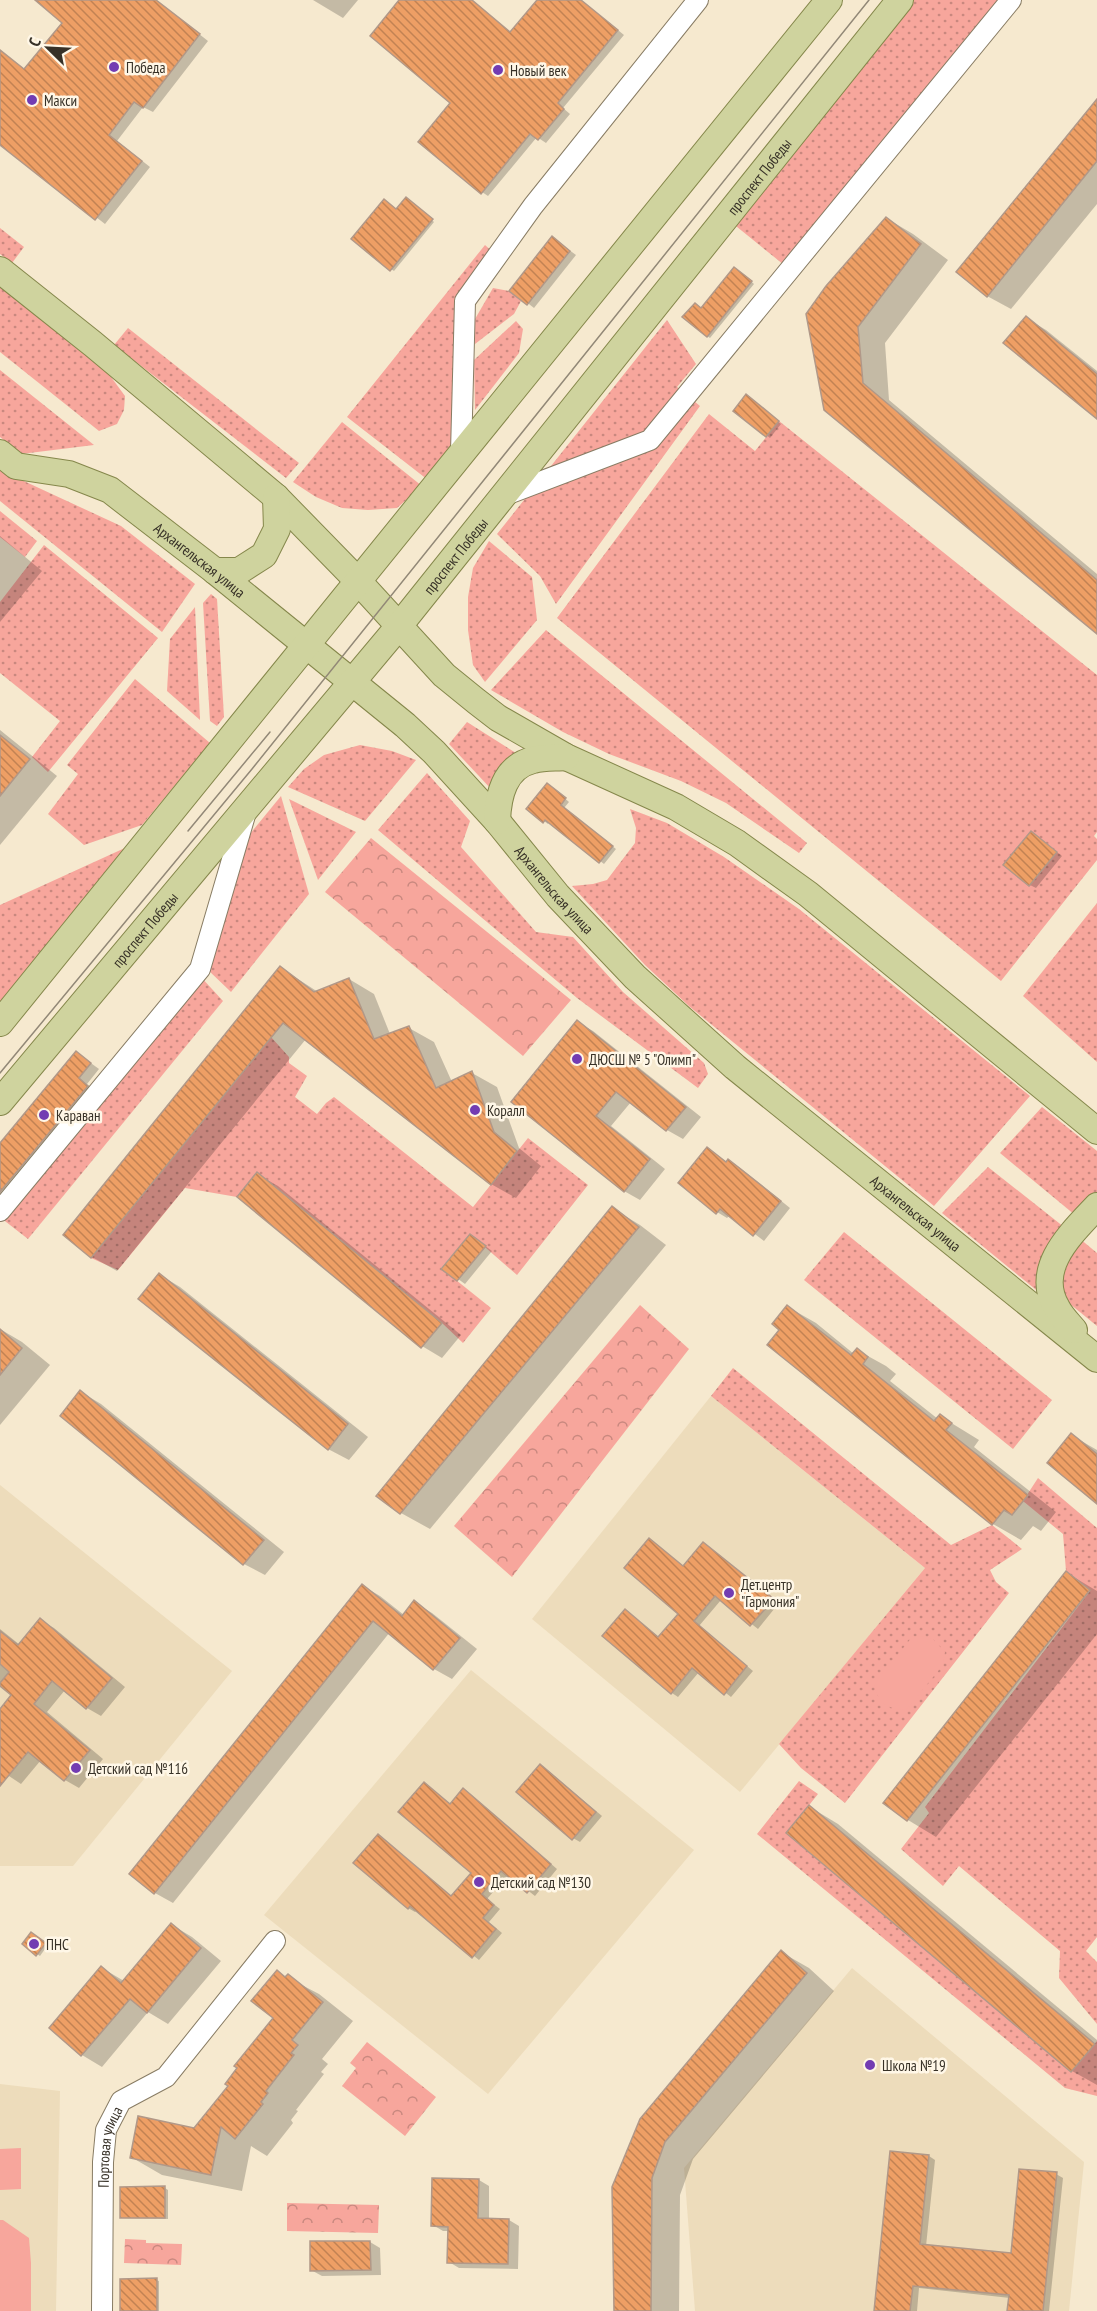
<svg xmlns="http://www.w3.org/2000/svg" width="1097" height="2311" font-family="'PT Sans Narrow',sans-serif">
<defs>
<pattern id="grass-dots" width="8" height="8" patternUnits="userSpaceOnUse" patternTransform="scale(1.5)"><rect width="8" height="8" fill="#f7a69c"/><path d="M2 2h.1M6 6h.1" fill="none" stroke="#c9887f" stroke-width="1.8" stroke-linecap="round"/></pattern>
<pattern id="forest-crowns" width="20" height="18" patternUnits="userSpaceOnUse" patternTransform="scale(1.5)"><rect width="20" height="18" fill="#f7a69c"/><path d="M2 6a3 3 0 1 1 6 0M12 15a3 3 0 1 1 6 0" fill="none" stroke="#c9887f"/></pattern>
<pattern id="building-back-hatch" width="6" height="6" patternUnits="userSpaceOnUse" patternTransform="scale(1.5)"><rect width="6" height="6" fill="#ee9f65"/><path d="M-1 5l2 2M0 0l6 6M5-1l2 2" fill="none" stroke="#c28253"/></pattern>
</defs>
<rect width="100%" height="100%" fill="#f6e9cf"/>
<!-- built -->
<g fill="#eddcbb">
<path d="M711,1396L925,1568L740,1792L532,1619Z"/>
<path d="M0,1485L232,1671L73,1866H0Z"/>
<path d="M471,1670L694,1850L488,2094L264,1915Z"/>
<path d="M852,1968L1084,2162L1069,2311H695L684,2168Z"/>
<path d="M0,2084L60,2091L56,2311H0Z"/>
</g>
<!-- grass -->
<g fill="url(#grass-dots)">
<path d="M900,0H1011L789,269L726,218Z"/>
<path d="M0,228L24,247L12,263L0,254Z"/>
<path d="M485,245L496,255L465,301L457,441L428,480L347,417Z"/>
<path d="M0,280L97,358L125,396L124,410L117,424L99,431L0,352Z"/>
<path d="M493,288L509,291L521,301L514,314L475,344V319Z"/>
<path d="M667,320L696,364L677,387L700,406L556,604L540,576L497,534Z"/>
<path d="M516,321L523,329L519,353L475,410L474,360Z"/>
<path d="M128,328L299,463L286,478L114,345Z"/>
<path d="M0,370L94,445L21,454L0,437Z"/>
<path d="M709,414L755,451L779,421L1097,675V832L1094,836L1097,839V860L1001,981L557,618Z"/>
<path d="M342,422L422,486L397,508L368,510L342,508L316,497L293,482Z"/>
<path d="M0,470L121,526L195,584L162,632L0,501Z"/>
<path d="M0,511L37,541L25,557L0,537Z"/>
<path d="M489,541L532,577L537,620L485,682L473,665L468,630V597L473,568Z"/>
<path d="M44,545L158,638L48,772L32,757L60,721L0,673V602Z"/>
<path d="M211,594L217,599L224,717L217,726L210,721L203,603Z"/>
<path d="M195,607L200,720L167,691L170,639Z"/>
<path d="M546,630L807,843L799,853L726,803L681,781L609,754L563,732L491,690Z"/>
<path d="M135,679L210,743L142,825L84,845L48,814L78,774L67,765Z"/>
<path d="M467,722L519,755L492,790L449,744Z"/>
<path d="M360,745L392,751L416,760L365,821L288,787L304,769L324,755Z"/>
<path d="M427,773L470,821L461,847L536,932L573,937L623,992L704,1063L708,1074L698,1088L577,998L378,830Z"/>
<path d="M281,796L309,894L231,992L207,969L249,835Z"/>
<path d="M289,799L356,832L318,880Z"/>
<path d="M630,809L667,823L724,857L799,909L1030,1096L934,1206L690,1007L645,965L572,886L593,884L607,880L635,843L636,828Z"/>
<path d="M127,847L0,1009V905Z"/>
<path d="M1097,903V1062L1023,996Z"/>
<path d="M200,976L223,1001L28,1239L1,1218Z"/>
<path d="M271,1037L289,1057V1063L307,1076L295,1097L317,1114L326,1103L334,1097L473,1207L528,1138L588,1185L517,1275L470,1234L441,1268L491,1308L463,1343L442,1323L257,1172L237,1197L185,1188L118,1270L91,1258Z"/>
<path d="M1042,1107L1097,1151V1195L1075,1215L1000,1153Z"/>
<path d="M988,1167L1064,1227L1040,1293L942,1213Z"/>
<path d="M844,1232L1052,1400L1013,1449L804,1280Z"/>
<path d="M1079,1238L1097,1253V1326L1070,1304L1061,1286L1067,1254Z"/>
<path d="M733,1368L951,1545L992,1525L1022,1549L990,1570L996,1582L1009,1593L845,1803L801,1768L779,1744L925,1568L711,1396Z"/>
<path d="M1038,1478L1097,1528V1937L1086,1951L1097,1962V2024L1059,1978L1060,1951L959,1866L943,1886L901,1849L929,1813L925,1807L1090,1591L1066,1571L1063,1534L1023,1501Z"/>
<path d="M799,1781L818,1794L787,1833L1071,2072L1097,2041V2096L1065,2088L757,1834Z"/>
</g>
<!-- forest -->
<g fill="url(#forest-crowns)">
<path d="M371,838L571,1000L523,1056L325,892Z"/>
<path d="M640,1305L689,1349L512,1577L454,1526Z"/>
<path d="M367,2042L436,2097L405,2136L342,2086L356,2068L350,2063Z"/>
<path d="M287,2203L379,2205L378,2233L287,2231Z"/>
<path d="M125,2239L146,2240V2243L182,2244L181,2265L124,2263Z"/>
</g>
<!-- pitch -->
<g fill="#f7a69c">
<path d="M922,1636L933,1639L945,1652L943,1665L906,1710C888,1710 877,1702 874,1684L912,1637Z"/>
<path d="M21,2148V2189L0,2190V2149Z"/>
<path d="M0,2220H3L29,2238L31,2263V2311H0Z"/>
</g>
<!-- shadow -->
<g fill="#0003">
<path d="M37,0H156L208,41L153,112L143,107L117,141L150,167L105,224L0,143V57L3,54L26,70L64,22Z"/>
<path d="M313,0H358L343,18Z"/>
<path d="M401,0H472L511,33L539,0H581L624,35L563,108L570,114L546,143L537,137L488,196L482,192L452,103Z"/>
<path d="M1097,101V204L1011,309L987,296Z"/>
<path d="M409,201L434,222L394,271L391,269L397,210Z"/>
<path d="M886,218L913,234L948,260L885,343L889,400L1097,574V632L825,409Z"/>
<path d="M558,242L576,255L534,308L511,290Z"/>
<path d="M738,270L754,284L710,338L707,336L702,309Z"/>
<path d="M1026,318L1046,330L1097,371V417Z"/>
<path d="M749,398L781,424L770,438L735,411Z"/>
<path d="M0,536L42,571L0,622Z"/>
<path d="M0,730L57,776L0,845Z"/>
<path d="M552,787L569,802L564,808L616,849L604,864L549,821L548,824L544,821Z"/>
<path d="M1032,833L1062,856L1036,888L1030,885Z"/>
<path d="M281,968L318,992L349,979L374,994L390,1034L409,1028L434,1042L452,1082L472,1073L497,1087L519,1148L541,1166L516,1198L491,1184L306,1039L117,1271L92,1257L65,1235Z"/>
<path d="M577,1022L593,1031L701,1117L683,1139L667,1130L631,1102L611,1126L665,1169L640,1200L624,1191L513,1102Z"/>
<path d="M77,1053L99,1069L87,1084L96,1092L0,1207V1146Z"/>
<path d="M708,1149L727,1162L729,1161L739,1167L790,1208L764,1241L730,1215L727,1218L717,1212Z"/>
<path d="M257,1174L278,1186L461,1335L442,1358L422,1346Z"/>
<path d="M612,1208L640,1225L666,1245L430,1529L401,1513L378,1496Z"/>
<path d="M477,1240L492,1251L465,1284L443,1268Z"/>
<path d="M160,1275L180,1287L368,1437L349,1460L328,1449Z"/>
<path d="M788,1307L816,1323L854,1354L857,1350L886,1366L896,1374L890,1381L938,1419L940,1416L979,1440L974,1447L1056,1512L1041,1531L1033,1526L1021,1540L993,1524L781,1330Z"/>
<path d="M0,1329L22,1342L50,1365L0,1425Z"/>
<path d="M81,1392L101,1404L284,1552L265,1575L244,1564L62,1416Z"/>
<path d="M1071,1435L1097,1450V1502Z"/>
<path d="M650,1540L684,1567L703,1544L779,1603L758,1629L721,1600L699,1626L753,1671L731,1697L699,1672L678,1697L672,1693L659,1638L680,1614Z"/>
<path d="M1067,1573L1097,1591V1634L936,1837L908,1820L885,1802Z"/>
<path d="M363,1586L380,1596L404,1615L414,1602L432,1613L477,1649L452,1679L434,1669L390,1632L173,1903L155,1893L131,1874Z"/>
<path d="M40,1620L54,1628L125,1687L101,1716L87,1708L65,1690L47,1712L103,1759L79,1788L65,1780L41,1760L21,1784L0,1770V1711L13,1695L0,1684V1629L20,1645Z"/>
<path d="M547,1770L602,1816L580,1842L573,1838Z"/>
<path d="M424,1784L451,1805L470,1794L557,1869L535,1896L508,1875L487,1899L500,1909L489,1922L502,1933L479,1960L417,1910L415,1912L408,1908L378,1836L452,1897L473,1872Z"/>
<path d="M810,1807L838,1824L1097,2040V2085L1072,2071L788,1833Z"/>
<path d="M172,1925L192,1937L221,1961L168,2024L148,2012L102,2067L82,2055L51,2028L102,1968L124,1981Z"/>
<path d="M34,1936L47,1946L40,1956L37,1954Z"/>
<path d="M781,1952L809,1968L834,1991L693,2159L680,2195L679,2311H616L613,2187Z"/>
<path d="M277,1972L319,1994L353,2021L322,2059L328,2064L321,2072L324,2074L296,2110L298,2111L291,2120L293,2123L267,2156L251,2146L242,2191L162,2175L131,2157L195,2130L230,2086L275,2018Z"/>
<path d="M929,2156L935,2160L926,2246L1012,2255L1056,2174L1063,2178L1049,2311H1009L1010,2298L919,2288L917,2311H875Z"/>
<path d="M434,2179L479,2180L489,2186V2220H509L519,2226L518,2269L459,2268L449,2262L450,2231H443L433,2225Z"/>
<path d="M165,2188L168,2190V2219L122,2218Z"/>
<path d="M370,2242L380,2248L381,2275L322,2276L311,2270Z"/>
<path d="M156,2280L159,2281V2311H122Z"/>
</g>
<!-- building -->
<g fill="url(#building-back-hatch)" stroke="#b19888" stroke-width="1.5">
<path d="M35,0H156L200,34L143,108L134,102L109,135L142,161L95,220L0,145V50L24,69L62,23Z"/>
<path d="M399,0H472L510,32L537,0H581L618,30L558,103L564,109L538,140L530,134L481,194L418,142L450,103L370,36Z"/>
<path d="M1097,99V161L987,297L956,272Z"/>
<path d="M406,197L433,219L390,271L351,239L384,199L396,209Z"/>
<path d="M886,217L921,244L858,327L863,383L1097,580V634L824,410L806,314L826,286Z"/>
<path d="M552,236L570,251L527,305L509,291Z"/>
<path d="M734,267L752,281L707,337L682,317L695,303L701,308Z"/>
<path d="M1026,316L1097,374V419L1003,343Z"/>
<path d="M746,394L779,421L766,437L733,411Z"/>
<path d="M0,735L30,759L0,796Z"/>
<path d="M547,783L566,798L561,805L613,846L599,863L545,820L543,823L526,809Z"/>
<path d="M1031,831L1057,852L1029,886L1003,865Z"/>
<path d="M280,966L314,992L349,978L374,1039L409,1026L436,1088L472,1071L494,1132L517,1151L491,1185L283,1023L91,1258L63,1235Z"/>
<path d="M577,1020L686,1107L666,1131L616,1092L596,1116L650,1159L624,1192L511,1102Z"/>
<path d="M76,1051L91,1063L79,1078L88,1086L0,1192V1143Z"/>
<path d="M707,1147L726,1162L728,1159L781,1201L753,1236L720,1209L716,1214L678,1183Z"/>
<path d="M257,1172L442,1323L421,1348L237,1197Z"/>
<path d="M612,1206L639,1227L400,1514L376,1496Z"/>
<path d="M470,1234L486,1246L457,1281L441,1269Z"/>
<path d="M159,1273L348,1424L328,1450L138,1299Z"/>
<path d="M787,1305L851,1355L857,1348L868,1357L863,1364L934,1421L940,1414L952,1423L946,1430L1028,1495L1012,1515L1004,1510L992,1525L767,1345L779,1330L772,1324Z"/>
<path d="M0,1329L22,1348L0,1375Z"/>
<path d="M80,1390L264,1540L243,1565L60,1416Z"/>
<path d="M1071,1433L1097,1454V1504L1047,1463Z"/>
<path d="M649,1538L683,1566L703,1542L774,1599L750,1626L715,1596L694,1621L747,1666L724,1695L692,1668L671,1694L602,1636L625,1609L658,1637L678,1614L624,1568Z"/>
<path d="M1066,1571L1090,1590L907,1821L883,1803Z"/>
<path d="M362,1584L402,1616L414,1600L460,1638L433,1670L373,1621L154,1894L129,1874Z"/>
<path d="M40,1618L112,1678L86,1709L52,1681L34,1704L90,1750L64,1781L28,1752L0,1786V1709L11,1695L0,1686V1683L9,1672L0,1664V1631L18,1645Z"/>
<path d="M540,1764L596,1812L572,1840L516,1792Z"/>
<path d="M424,1782L450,1804L463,1788L551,1864L527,1893L501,1871L482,1894L494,1905L483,1918L496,1929L472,1958L410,1906L408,1909L353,1863L378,1834L451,1896L471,1873L398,1812Z"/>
<path d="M809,1805L1095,2044L1071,2072L786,1833Z"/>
<path d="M171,1923L201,1948L147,2013L130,1999L81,2056L49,2028L101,1966L121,1983Z"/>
<path d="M31,1932L46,1943L36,1956L22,1944Z"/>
<path d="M781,1950L807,1973L665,2142L652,2178L651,2311H614L612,2187L640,2119Z"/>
<path d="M277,1970L285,1977L288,1974L323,2002L292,2040L298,2045L291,2053L294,2055L266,2091L268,2093L261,2102L263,2104L235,2139L221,2127L211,2175L130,2158L138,2116L194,2128L228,2086L225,2084L237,2068L234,2066L273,2018L251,2001Z"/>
<path d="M890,2151L929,2155L920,2244L1011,2253L1019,2169L1057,2172L1043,2311H1007L1009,2295L913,2286L910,2311H874Z"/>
<path d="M432,2178L479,2179L478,2218L509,2219L508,2264L447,2263L448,2227L431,2226Z"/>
<path d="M165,2186V2218H120V2187Z"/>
<path d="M310,2241H370L371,2270L310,2271Z"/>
<path d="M157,2278V2311H120V2279Z"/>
</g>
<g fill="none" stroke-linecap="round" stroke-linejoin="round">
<!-- minor casing -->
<g stroke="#887c64" stroke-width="22">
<g id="minor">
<path d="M461,452L465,301L533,206L698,0"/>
<path d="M503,496L650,440L1011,0"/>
<path d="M0,1211L200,969L246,812"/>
<path id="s1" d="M102,2311L103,2162L106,2130L121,2101L166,2077L275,1941"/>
</g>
</g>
<!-- major casing -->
<g stroke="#85874b" stroke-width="28">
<g id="major">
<path d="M0,270L93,344L276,497L357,580L444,675L476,701L498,718L566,757L676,807L737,843L808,894L1097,1131"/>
<path id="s2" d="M0,453L16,466L69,474L110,490L215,571L405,725L434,752L497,821L558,896L635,977L735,1067L1097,1359"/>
<path d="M215,571H239L264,555L277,529L276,497"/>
<path d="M497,821C498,796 504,767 533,760C543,757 556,758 566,757"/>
<path d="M0,1023L829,0"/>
<path id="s3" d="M0,1102L399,626L900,0"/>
<path d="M1074,1330C1068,1323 1061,1316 1057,1308C1033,1268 1072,1233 1097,1206"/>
</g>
</g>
<!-- minor -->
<use href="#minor" stroke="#fff" stroke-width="20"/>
<!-- major -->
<use href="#major" stroke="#cfd39e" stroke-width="26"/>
<!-- tram -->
<g stroke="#928877" stroke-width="1.5">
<path d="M188,831L270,732"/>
<path d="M0,1073L252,769L869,0"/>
</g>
</g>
<!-- markers -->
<g fill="#733cb2" stroke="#fff7e7" stroke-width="2">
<circle cx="114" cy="67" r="6"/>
<circle cx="498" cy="70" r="6"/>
<circle cx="32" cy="100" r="6"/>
<circle cx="577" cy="1059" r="6"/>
<circle cx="475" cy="1110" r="6"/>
<circle cx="44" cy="1115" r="6"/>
<circle cx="729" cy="1593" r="6"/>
<circle cx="76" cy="1768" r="6"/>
<circle cx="479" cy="1882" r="6"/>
<circle cx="34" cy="1944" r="6"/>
<circle cx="870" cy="2065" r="6"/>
</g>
<g text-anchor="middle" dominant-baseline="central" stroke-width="5" stroke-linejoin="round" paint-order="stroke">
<!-- poi labels -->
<g font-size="15" fill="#373127" stroke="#fff7e7" text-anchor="start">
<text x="126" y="67">Победа</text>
<text x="510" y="70">Новый век</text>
<text x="44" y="100">Макси</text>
<text x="589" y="1059">ДЮСШ № 5 "Олимп"</text>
<text x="487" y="1110">Коралл</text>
<text x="56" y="1115">Караван</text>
<text x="741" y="1584">Дет.центр<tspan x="741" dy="17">"Гармония"</tspan></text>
<text x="88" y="1768">Детский сад №116</text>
<text x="491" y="1882">Детский сад №130</text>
<text x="46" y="1944">ПНС</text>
<text x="882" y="2065">Школа №19</text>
</g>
<!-- street labels -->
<g font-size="15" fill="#373127" stroke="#fff7e7">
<text stroke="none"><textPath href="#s3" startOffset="1197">проспект Победы</textPath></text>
<text stroke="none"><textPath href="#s3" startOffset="711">проспект Победы</textPath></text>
<text stroke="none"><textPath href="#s2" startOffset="232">Архангельская улица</textPath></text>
<text stroke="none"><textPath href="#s2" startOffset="718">Архангельская улица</textPath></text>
<text stroke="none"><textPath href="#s3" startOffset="225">проспект Победы</textPath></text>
<text stroke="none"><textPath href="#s2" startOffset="1204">Архангельская улица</textPath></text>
<text stroke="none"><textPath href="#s1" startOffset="165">Портовая улица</textPath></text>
</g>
</g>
<!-- north arrow -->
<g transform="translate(48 48) rotate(294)" stroke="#fff7e7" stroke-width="4.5" paint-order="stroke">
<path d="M0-4.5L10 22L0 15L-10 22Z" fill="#373127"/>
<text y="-9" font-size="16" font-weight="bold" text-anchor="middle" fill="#373127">С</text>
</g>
</svg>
